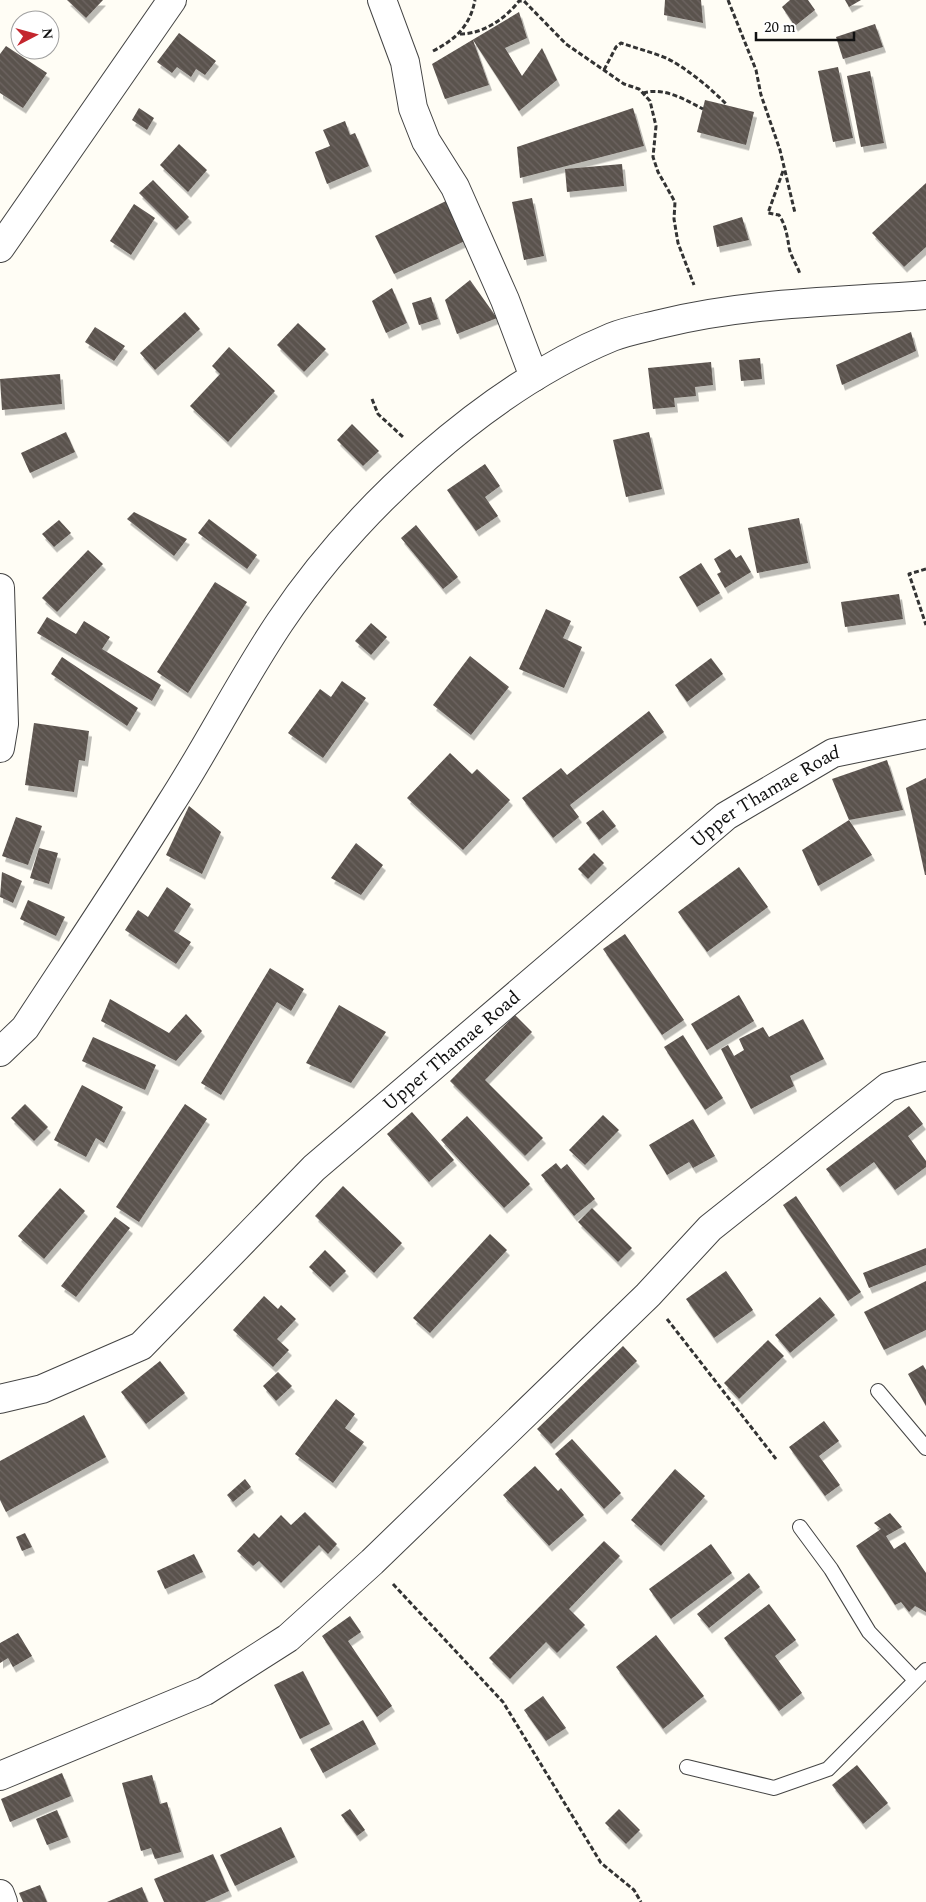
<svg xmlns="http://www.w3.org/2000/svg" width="926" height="1902" font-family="Spectral,serif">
<defs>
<pattern id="building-back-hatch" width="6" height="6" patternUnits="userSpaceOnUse" patternTransform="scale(1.25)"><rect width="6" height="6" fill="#5a524d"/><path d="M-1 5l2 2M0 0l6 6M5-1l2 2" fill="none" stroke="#6d6662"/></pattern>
<filter id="shadow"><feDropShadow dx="3" dy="5.5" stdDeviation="0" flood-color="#0004"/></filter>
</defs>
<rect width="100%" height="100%" fill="#fffdf5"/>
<!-- building -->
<g fill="url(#building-back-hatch)" filter="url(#shadow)">
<path d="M67,0H103L86,18Z"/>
<path d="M665,0H701L703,23L664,15Z"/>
<path d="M790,0H808L815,10L795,26L782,7Z"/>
<path d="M845,0H861L849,7Z"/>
<path d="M519,12L527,38L505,48L522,76L542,48L557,80L519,111L473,40L489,85L445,99L432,64Z"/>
<path d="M875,24L883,47L843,59L836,37Z"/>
<path d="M179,33L216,61L205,75L196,69L191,77L177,67L172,73L157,62Z"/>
<path d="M6,46L47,73L23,108L0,93V54Z"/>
<path d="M838,67L853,138L833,142L818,71Z"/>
<path d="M870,71L884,143L861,147L847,76Z"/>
<path d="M705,100L754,112L746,145L697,132Z"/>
<path d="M139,108L154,118L147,130L132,120Z"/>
<path d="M633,108L644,146L520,178L517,147Z"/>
<path d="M345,121L350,135L355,133L369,166L327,184L315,152L330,146L323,130Z"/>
<path d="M179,144L207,170L188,192L160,165Z"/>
<path d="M622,164L624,186L567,192L565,169Z"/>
<path d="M153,180L189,217L176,230L139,193Z"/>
<path d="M926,183V247L904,267L872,233Z"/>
<path d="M532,198L544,256L524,260L512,202Z"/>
<path d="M448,200L467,240L394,274L375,236Z"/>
<path d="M134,204L155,218L131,255L110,241Z"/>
<path d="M742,217L749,240L717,247L713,226Z"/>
<path d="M470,280L497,318L457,334L445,300Z"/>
<path d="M392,288L407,323L386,333L372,301Z"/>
<path d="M431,297L438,319L419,325L412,303Z"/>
<path d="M185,312L200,329L155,370L140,353Z"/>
<path d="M298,323L326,349L304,372L277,345Z"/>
<path d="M95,327L125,346L114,361L85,342Z"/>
<path d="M911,332L916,351L842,385L836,365Z"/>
<path d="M229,347L275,391L228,442L190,406L220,374L212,366Z"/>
<path d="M760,358L762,379L741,381L739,360Z"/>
<path d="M711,362L713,385L695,387L696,396L674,398L675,407L653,409L648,368Z"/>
<path d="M60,374L62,404L2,410L0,379Z"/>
<path d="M352,424L379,451L363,466L337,440Z"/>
<path d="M66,432L75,452L30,473L21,453Z"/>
<path d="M649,432L662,489L626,497L613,440Z"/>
<path d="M485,464L500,486L485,497L498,516L476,531L447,490Z"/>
<path d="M134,512L187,539L174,556L127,519Z"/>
<path d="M799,518L808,563L757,573L748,528Z"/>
<path d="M209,519L257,555L247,569L198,533Z"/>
<path d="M59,520L71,533L54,547L42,534Z"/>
<path d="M416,525L458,577L443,589L401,538Z"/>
<path d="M730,549L736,558L741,555L751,572L725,588L717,574L721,572L714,559Z"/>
<path d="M88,550L103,564L57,612L42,598Z"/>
<path d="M701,563L720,593L697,607L679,577Z"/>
<path d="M215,582L247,602L188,693L157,672Z"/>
<path d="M899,594L903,619L845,627L841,602Z"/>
<path d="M546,609L571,621L563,638L582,647L564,688L519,669Z"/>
<path d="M47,617L76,634L84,621L110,637L102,649L161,685L152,701L37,633Z"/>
<path d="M371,623L387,637L371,655L355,641Z"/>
<path d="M470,656L509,687L471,735L433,705Z"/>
<path d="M62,657L138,708L127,726L51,674Z"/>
<path d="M711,658L723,674L687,702L675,685Z"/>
<path d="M342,681L366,698L323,758L288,733L320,689L331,697Z"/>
<path d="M649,711L664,732L570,805L579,817L553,838L522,798L561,768L567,775Z"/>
<path d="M34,723L89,731L85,761L79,760L74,792L25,785Z"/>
<path d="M450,753L472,774L477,769L510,800L463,850L407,798Z"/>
<path d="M887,760L903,810L849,820L832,779Z"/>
<path d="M926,778V875H925L906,788Z"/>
<path d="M189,806L221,832L202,874L166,855Z"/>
<path d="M603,810L616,826L599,840L586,823Z"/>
<path d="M16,817L42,826L28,865L2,856Z"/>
<path d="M849,820L872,855L818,886L802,850Z"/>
<path d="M356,843L383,865L361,895L331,878Z"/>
<path d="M39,848L58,853L49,884L30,878Z"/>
<path d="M594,853L604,863L588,879L578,869Z"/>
<path d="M739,867L768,907L707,952L678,912Z"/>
<path d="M2,872L22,881L13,903L0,897Z"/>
<path d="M167,887L191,904L174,931L191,942L176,964L125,930L138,910L148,917Z"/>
<path d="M28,900L65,917L56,936L20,919Z"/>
<path d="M625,934L684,1020L662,1035L603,949Z"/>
<path d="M270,968L304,989L291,1011L277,1002L221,1095L201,1083Z"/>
<path d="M739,995L754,1021L707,1050L691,1024Z"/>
<path d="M110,999L169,1033L186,1014L202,1031L176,1061L101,1021Z"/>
<path d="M339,1005L386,1032L351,1083L306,1063Z"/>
<path d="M515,1015L532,1032L485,1080L543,1138L525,1156L450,1081Z"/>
<path d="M803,1019L824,1059L790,1076L794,1086L751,1109L721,1049L728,1045L734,1056L744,1050L739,1039L763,1027L769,1037Z"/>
<path d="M683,1035L723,1098L705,1110L664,1047Z"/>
<path d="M93,1037L156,1065L145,1090L82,1061Z"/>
<path d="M82,1085L123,1107L104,1143L96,1138L86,1157L54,1140Z"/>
<path d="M25,1104L48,1127L34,1141L11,1118Z"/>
<path d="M185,1104L207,1119L139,1222L116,1207Z"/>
<path d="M909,1106L923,1124L908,1136L926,1161V1167L895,1190L874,1162L840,1187L826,1169Z"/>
<path d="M412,1112L454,1160L429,1182L387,1134Z"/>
<path d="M603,1115L619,1130L585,1165L569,1150Z"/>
<path d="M467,1116L530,1184L504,1208L441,1140Z"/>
<path d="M693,1119L715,1156L693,1168L689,1162L667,1175L649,1145Z"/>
<path d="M556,1163L561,1169L567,1164L595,1199L574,1216L541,1175Z"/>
<path d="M343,1186L402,1243L374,1273L315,1216Z"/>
<path d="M60,1188L85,1211L44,1259L18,1236Z"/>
<path d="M796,1196L861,1292L848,1301L783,1205Z"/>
<path d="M592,1208L632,1248L618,1262L578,1222Z"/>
<path d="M115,1217L130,1228L76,1297L61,1286Z"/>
<path d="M490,1234L507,1250L430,1333L413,1318Z"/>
<path d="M926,1248V1265L869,1288L863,1273Z"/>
<path d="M325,1250L346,1271L330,1287L309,1267Z"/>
<path d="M726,1271L753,1310L714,1338L686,1299Z"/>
<path d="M926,1281V1330L884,1350L864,1312Z"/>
<path d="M264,1296L278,1309L281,1305L296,1319L277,1339L289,1350L273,1367L233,1330Z"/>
<path d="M820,1297L835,1315L790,1353L775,1335Z"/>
<path d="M768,1340L784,1356L739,1399L724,1383Z"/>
<path d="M623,1346L637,1361L551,1444L537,1429Z"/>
<path d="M160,1361L185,1393L146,1424L121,1392Z"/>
<path d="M923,1365L926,1370V1406L908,1374Z"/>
<path d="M278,1372L292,1386L276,1401L263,1386Z"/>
<path d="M336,1399L355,1414L345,1428L364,1442L333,1483L295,1454Z"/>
<path d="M84,1415L106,1457L6,1512L0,1500V1461Z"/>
<path d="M824,1421L839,1441L819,1456L840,1485L825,1496L789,1447Z"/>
<path d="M572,1439L621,1493L604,1509L555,1454Z"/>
<path d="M535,1466L558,1491L561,1488L584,1515L549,1546L503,1495Z"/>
<path d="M675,1469L705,1496L661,1546L631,1520Z"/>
<path d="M245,1479L251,1487L233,1502L227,1495Z"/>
<path d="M305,1512L337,1544L328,1554L319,1545L281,1583L259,1561L253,1566L237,1551L254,1533L259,1538L281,1515L291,1525Z"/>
<path d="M890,1513L902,1527L886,1536L894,1549L905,1542L926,1573V1612L915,1606L909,1612L901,1602L895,1605L856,1546L881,1529L874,1523Z"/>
<path d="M25,1533L32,1547L22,1551L16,1537Z"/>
<path d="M604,1541L620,1556L569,1609L585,1625L557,1653L546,1642L510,1679L489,1658Z"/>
<path d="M711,1544L732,1573L671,1619L649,1589Z"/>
<path d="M194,1554L203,1572L165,1589L157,1571Z"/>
<path d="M749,1573L760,1587L709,1628L697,1614Z"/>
<path d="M769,1604L796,1640L775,1656L802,1693L779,1711L724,1638Z"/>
<path d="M350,1616L361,1632L348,1641L392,1706L377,1717L322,1636Z"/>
<path d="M18,1633L32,1656L13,1667L8,1658L0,1663V1643Z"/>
<path d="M656,1635L704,1696L663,1729L616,1667Z"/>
<path d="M303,1671L330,1724L300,1739L274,1685Z"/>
<path d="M543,1696L566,1728L546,1741L524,1710Z"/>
<path d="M363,1720L376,1744L323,1773L310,1749Z"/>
<path d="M857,1765L888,1803L863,1824L832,1785Z"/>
<path d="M62,1773L71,1796L10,1822L1,1799Z"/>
<path d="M152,1775L160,1804L167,1802L181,1852L155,1859L151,1848L141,1851L122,1783Z"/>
<path d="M350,1809L365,1830L357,1836L341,1815Z"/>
<path d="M619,1809L640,1830L626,1844L605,1823Z"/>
<path d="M57,1810L68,1837L47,1845L36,1819Z"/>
<path d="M281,1827L295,1857L235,1886L220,1855Z"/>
<path d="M213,1854L229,1891L205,1902H164L154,1879Z"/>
<path d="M40,1885L47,1902H23L19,1893Z"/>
<path d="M142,1887L148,1902H107Z"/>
</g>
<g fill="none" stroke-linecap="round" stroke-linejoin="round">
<!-- service casing -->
<g stroke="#444" stroke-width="16">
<g id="service">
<path d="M878,1391L926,1448"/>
<path d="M800,1527L831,1569L869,1632L915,1680"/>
<path d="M687,1767L774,1788L828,1769L926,1670"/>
</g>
</g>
<!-- minor casing -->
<g stroke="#444" stroke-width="30">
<g id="minor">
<path d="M382,0L405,62L413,108L426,141L455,187L505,300L534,377"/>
<path d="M0,248L172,0"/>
<path d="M0,588L4,724L0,748"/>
<path d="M0,1052L25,1028C74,953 124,879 171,803C209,744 241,680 280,622C356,509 486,389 612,337C627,331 644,328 660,324C748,302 837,302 926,295"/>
<path d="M0,1776L205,1691L288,1638L372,1562L648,1295L710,1228L888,1087L926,1076"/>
<path d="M0,1894L3,1902"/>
</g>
</g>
<!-- tertiary casing -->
<g stroke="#444" stroke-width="30">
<g id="tertiary">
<path id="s1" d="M0,1399L42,1389L141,1346L314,1168L726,816L833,753L926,734"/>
</g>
</g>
<!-- path -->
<g stroke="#333" stroke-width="3" stroke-dasharray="5 2.5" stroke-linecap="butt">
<path d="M728,0L756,70L761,95L780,150L795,213"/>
<path d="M460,34C483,34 505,19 519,1H524L566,44L624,84L639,89L650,101L656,126L653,157L658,172L675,202L674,219L678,243L694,285"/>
<path d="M433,51C456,39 470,26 475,0"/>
<path d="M604,70L616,47L621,43C636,48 651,52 666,58C685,67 712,89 727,105"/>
<path d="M643,93C664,87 684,99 703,109"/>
<path d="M783,171L768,213L779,215C786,226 787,235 789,247C790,255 797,265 800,274"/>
<path d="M372,399L378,414L403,437"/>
<path d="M926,569L909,574L926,625"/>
<path d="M667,1319L776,1459"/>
<path d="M393,1584L503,1702L601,1863L634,1890L641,1902"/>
</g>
<!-- service -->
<use href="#service" stroke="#fff" stroke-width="14"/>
<!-- minor -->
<use href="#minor" stroke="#fff" stroke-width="28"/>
<!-- tertiary -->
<use href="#tertiary" stroke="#fff" stroke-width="28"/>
</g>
<g text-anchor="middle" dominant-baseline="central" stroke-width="5" stroke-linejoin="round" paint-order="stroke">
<!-- street labels -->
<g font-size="19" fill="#111" stroke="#fff">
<text stroke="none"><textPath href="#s1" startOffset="985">Upper Thamae Road</textPath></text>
<text stroke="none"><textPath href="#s1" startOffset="580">Upper Thamae Road</textPath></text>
</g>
</g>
<!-- north arrow -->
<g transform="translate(35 35) rotate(84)"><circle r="24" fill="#ffffff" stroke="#a0a0a0"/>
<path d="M0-4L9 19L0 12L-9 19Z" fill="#c4262e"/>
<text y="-8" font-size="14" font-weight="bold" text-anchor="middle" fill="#111111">N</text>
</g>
<!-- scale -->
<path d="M756 32v8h98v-8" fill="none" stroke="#111111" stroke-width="2.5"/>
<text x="764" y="32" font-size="15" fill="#111111" stroke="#ffffff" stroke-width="4" paint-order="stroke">20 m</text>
</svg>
